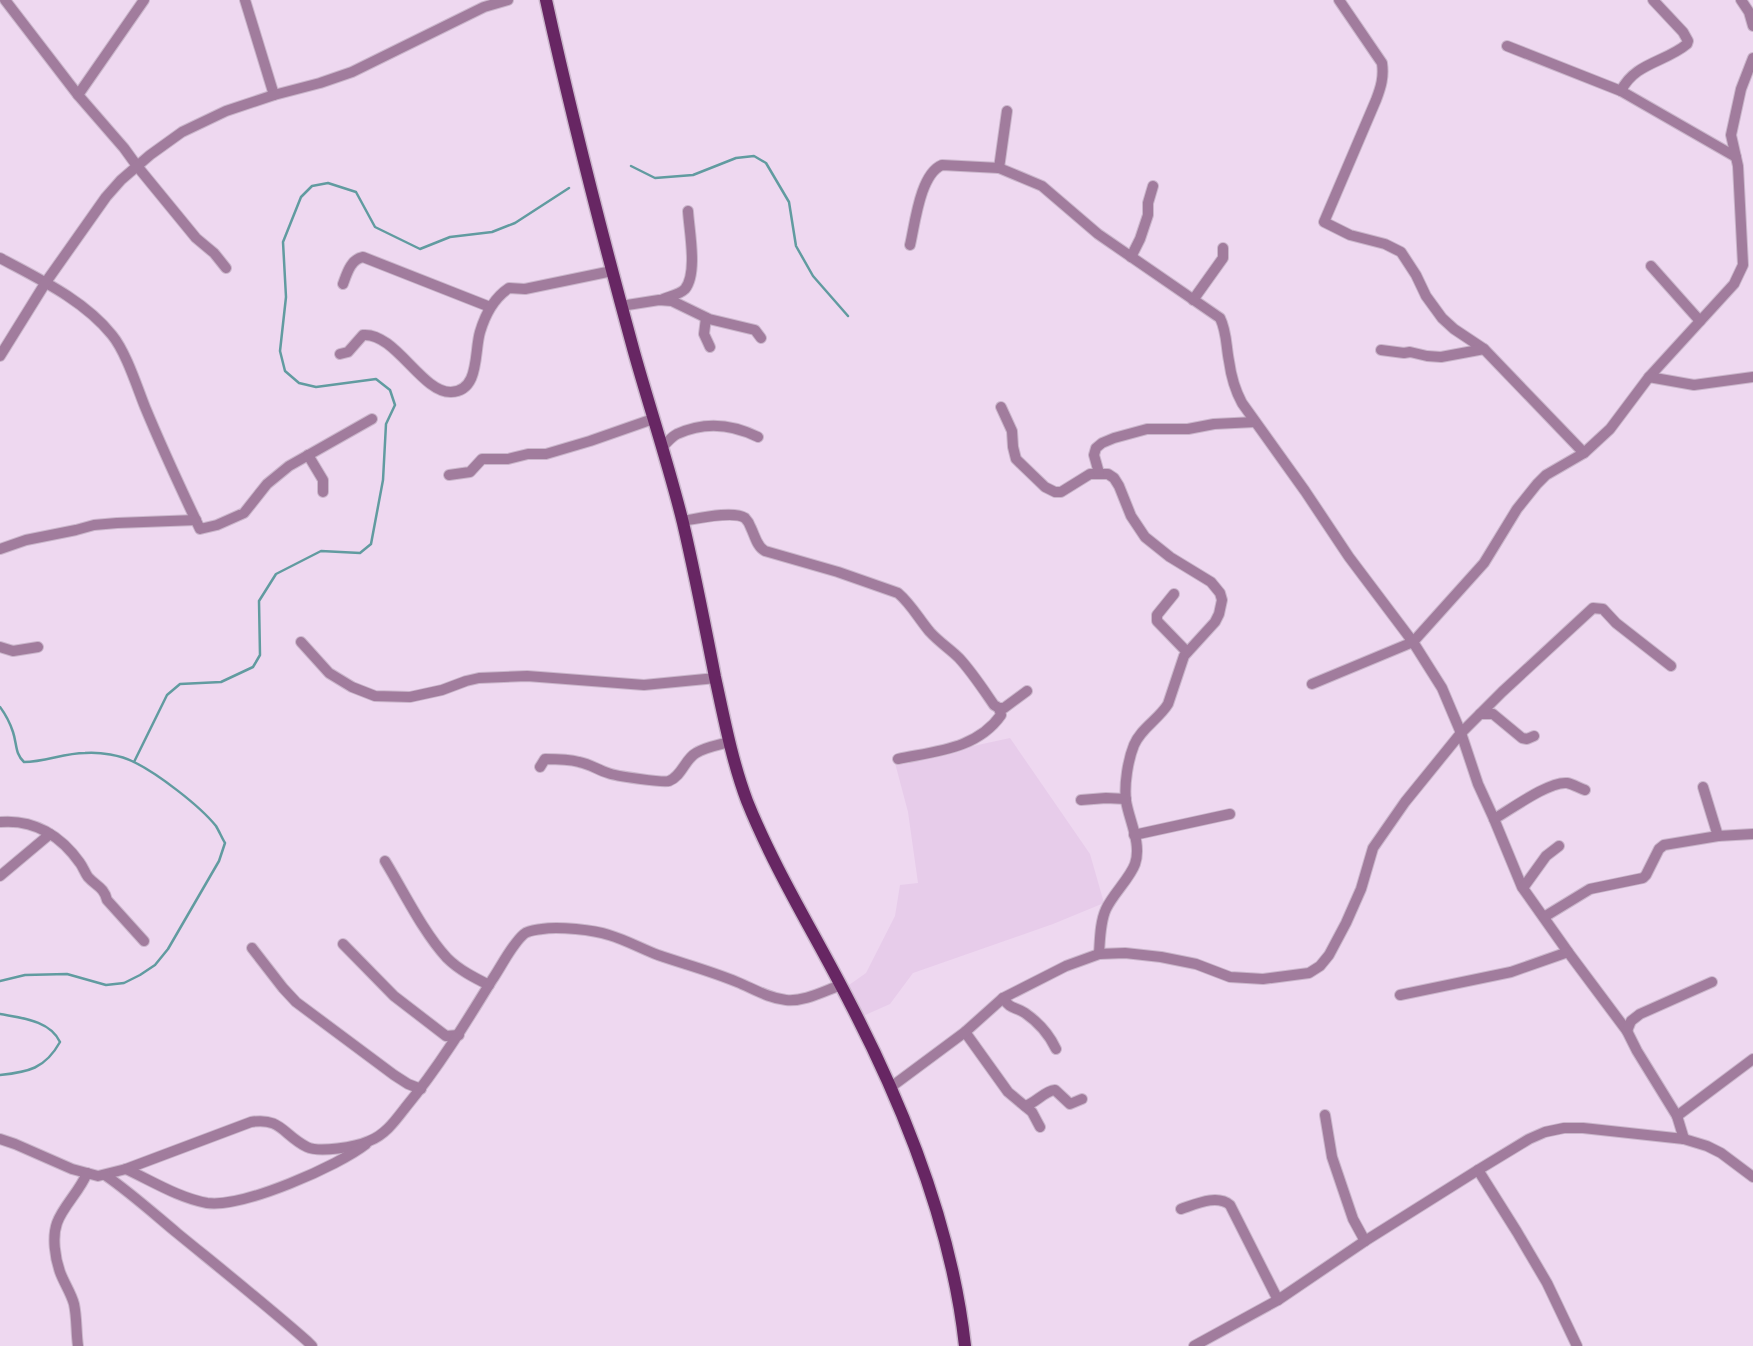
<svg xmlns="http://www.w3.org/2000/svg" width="1753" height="1346" font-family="Ubuntu,sans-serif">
<rect width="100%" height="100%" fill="#eed8f0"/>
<!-- built -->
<path fill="#e7ccea" d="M1010,738L1090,854L1104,903L1053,924L913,973L890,1004L863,1016L849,985L866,973L895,916L900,885L918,883L908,812L895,763Z"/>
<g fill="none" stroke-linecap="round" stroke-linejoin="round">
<!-- stream -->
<g stroke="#619ba0" stroke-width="2.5">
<path d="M631,166L655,178L693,175L736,158L754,156L766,163L789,202L796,246L813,276L848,316"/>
<path d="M0,707C6,715 10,723 13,732C17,744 15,754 24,762C45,762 64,753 85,753C101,752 120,755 134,762C158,774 199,805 216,826C219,831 222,838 225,843L219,861L168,949L155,965L140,975L124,983L106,985L67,974L25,975L0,981"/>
<path d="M134,762L167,695L180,684L221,682L253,667L260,655L259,601L276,574L321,551L360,553L371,544L383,480L386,424L395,405L390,390L376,379L316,387L299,383L285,371L280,351L286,297L283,242L301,197L312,186L328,183L356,192L375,227L420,249L450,237L492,232L515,223L569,188"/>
<path d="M0,1014C21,1018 50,1020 60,1042C45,1069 28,1072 0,1075"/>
</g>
<!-- minor casing -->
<g stroke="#cab6cb" stroke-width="12">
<g id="minor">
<path d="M5,0L78,95L124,148L137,166L196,238L214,253L226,268"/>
<path d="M245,0L274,95"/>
<path d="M1339,0L1382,63C1384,77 1381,87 1376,100L1324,222L1350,235L1385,244L1401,252L1416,275L1426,296L1442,318L1454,329L1484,349L1584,453"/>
<path d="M1741,0L1749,12L1753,26"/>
<path d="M1507,46L1621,91L1736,157"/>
<path d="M1621,91C1634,63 1666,62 1687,44L1688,41L1683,32L1653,0"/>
<path d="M78,95L144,0"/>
<path d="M999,168L1007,111"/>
<path d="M910,245C915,224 920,174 942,165L999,168L1042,186L1098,234L1220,318C1227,332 1226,347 1229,361C1231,376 1235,390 1242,403L1305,491L1349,557L1413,642L1442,688L1461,733L1478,784L1494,819L1522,887L1568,952L1627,1031L1637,1051L1677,1116L1684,1139"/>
<path d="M1131,257L1140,239L1148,215V203L1153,186"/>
<path d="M0,258C39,279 84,300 112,335C126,352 137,387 145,407C162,448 181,489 200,529L217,525L244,513L267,484L289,466L372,419"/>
<path d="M1651,266L1700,321"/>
<path d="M343,284C347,273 351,259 363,257L490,307"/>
<path d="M663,299C670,296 679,295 685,289C698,273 689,230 688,211"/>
<path d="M1193,300L1223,258V248"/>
<path d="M621,306L659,300L672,301L709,319L755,330L761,338"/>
<path d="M706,318L704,334L710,347"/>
<path d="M1381,350L1404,353L1410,352L1427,356L1441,357L1484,349"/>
<path d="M340,354L348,352L363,335C395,332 422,393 451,392C480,391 474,352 480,332C485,315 494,298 509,288L525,289L612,271"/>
<path d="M0,356L46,282L106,197L121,180L150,155L182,132L226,111L274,95L320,83L352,72L484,7L508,0"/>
<path d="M1649,377L1734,284L1743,265L1738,166L1731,135L1741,89L1753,58"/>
<path d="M1001,407L1012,431L1013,447L1016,459L1045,487L1055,492H1061L1090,474H1108L1114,478L1119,486L1131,516L1145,537L1170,557L1211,582L1220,593L1222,600L1219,614L1215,622L1184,656L1168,704C1159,719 1141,728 1134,745C1128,760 1124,784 1126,801C1129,820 1142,844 1135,864C1130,878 1113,894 1106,909C1100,922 1100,939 1099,954"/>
<path d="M662,447C667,443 671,437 677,434C705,421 732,424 758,437"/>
<path d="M308,455L323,480V492"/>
<path d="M1099,473L1094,455L1096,448L1102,443L1114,438L1147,429H1188L1214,424L1255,422"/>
<path d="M449,475L470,472L482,459H508L528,454H546L590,441L653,419"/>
<path d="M682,521C696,519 733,510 745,518C748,521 750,525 751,528C755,536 757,547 765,551L838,572L898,593C911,604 919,619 930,632C939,642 950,649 959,658C972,672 983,689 994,705L999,708H1004L1027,691"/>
<path d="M0,549L26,540L76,530L94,525L117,523L196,520"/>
<path d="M1174,594L1157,615V621L1187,652"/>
<path d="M301,642L329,673L352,687L375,696L410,697L442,690L466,681L479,678L527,676L644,685L716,678"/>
<path d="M0,647L13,651L38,647"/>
<path d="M1312,684L1413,642L1484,563L1517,509L1537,484L1546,475L1584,453L1610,429L1649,377L1694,385L1753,377"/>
<path d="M1480,714H1493L1522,738L1527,739L1534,736"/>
<path d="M898,759C936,751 977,749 1001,715L999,708"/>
<path d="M540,767L545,759C556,759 568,759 579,762C590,764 598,770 608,773C615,776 664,783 669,781C682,776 685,759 696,753C705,747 719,745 729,742"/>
<path d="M1703,787L1718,836"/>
<path d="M1081,800L1106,798L1126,799"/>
<path d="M1494,819C1510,810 1549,781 1567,783C1573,784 1579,788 1585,790"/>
<path d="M0,822C34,819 61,836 80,863C83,867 85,873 88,877C96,886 104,887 107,900L144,941"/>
<path d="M1134,835L1230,814"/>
<path d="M385,861C404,892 423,932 447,958C459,970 475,978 489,985"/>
<path d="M0,876L50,834"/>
<path d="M1523,888L1546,856L1559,846"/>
<path d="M1544,917L1590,889L1643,878L1646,875L1659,849L1664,845L1718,836L1753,834"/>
<path d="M343,944L394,996L446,1036L459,1035"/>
<path d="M252,948L283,988L296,1002L394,1075L408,1084L421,1089"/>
<path d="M1400,995L1511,972L1568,952"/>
<path d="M1003,998C1011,1010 1014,1006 1025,1013C1038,1022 1049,1034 1056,1049"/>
<path d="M1627,1031L1631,1021L1640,1014L1712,982"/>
<path d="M965,1032L1008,1092L1032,1112L1040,1127"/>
<path d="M891,1087L965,1032L1003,998L1066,966L1099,954L1125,953L1161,957L1196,964L1230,977L1263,979L1309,973L1320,966L1329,955L1346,923L1361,889L1373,848L1405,802L1461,733L1502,692L1593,608L1603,609L1616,623L1671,666"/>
<path d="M1025,1106C1036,1103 1044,1091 1055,1090L1070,1104L1082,1099"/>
<path d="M1325,1115L1332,1157L1353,1219L1365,1241"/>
<path d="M1677,1116L1753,1059"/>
<path d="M0,1139L15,1144L72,1169L98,1176L126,1169L251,1122C281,1117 283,1135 307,1147C319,1153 356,1147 369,1141C385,1135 395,1121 405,1108C438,1068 465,1024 492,980C501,967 512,944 524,934C529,930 536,930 542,929C558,926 594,930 609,935C626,940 642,949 658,955C684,964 711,971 737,982C754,989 768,998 786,1000C804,1002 824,991 841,985"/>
<path d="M126,1169C152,1181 179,1198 207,1203C243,1208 338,1166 366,1144"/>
<path d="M1478,1170L1517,1232L1547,1283L1577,1346"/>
<path d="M105,1175C131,1193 153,1213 177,1233C221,1269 265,1304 307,1341L312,1346"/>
<path d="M1181,1209C1196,1204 1217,1194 1230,1205L1278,1300"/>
<path d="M78,1346C76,1332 77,1318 74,1304C71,1293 64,1283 60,1272C55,1258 52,1237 57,1223C63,1206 80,1191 87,1173"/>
<path d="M1194,1346L1278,1300L1365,1241L1478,1170L1529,1139L1545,1132L1564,1128H1583L1684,1139L1707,1146L1721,1153L1753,1177"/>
</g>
</g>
<!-- major casing -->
<g stroke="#cab6cb" stroke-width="15">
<path id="major" d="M546,0C572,118 602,235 634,352C650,409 669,466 683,523C695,574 705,626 715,677C724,718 732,761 747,801C775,871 816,936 850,1003C905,1109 952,1227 965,1346"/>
</g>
<!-- minor -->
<use href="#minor" stroke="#a17c9d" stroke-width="10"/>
<!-- major -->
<use href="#major" stroke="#672663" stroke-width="12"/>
</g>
</svg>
